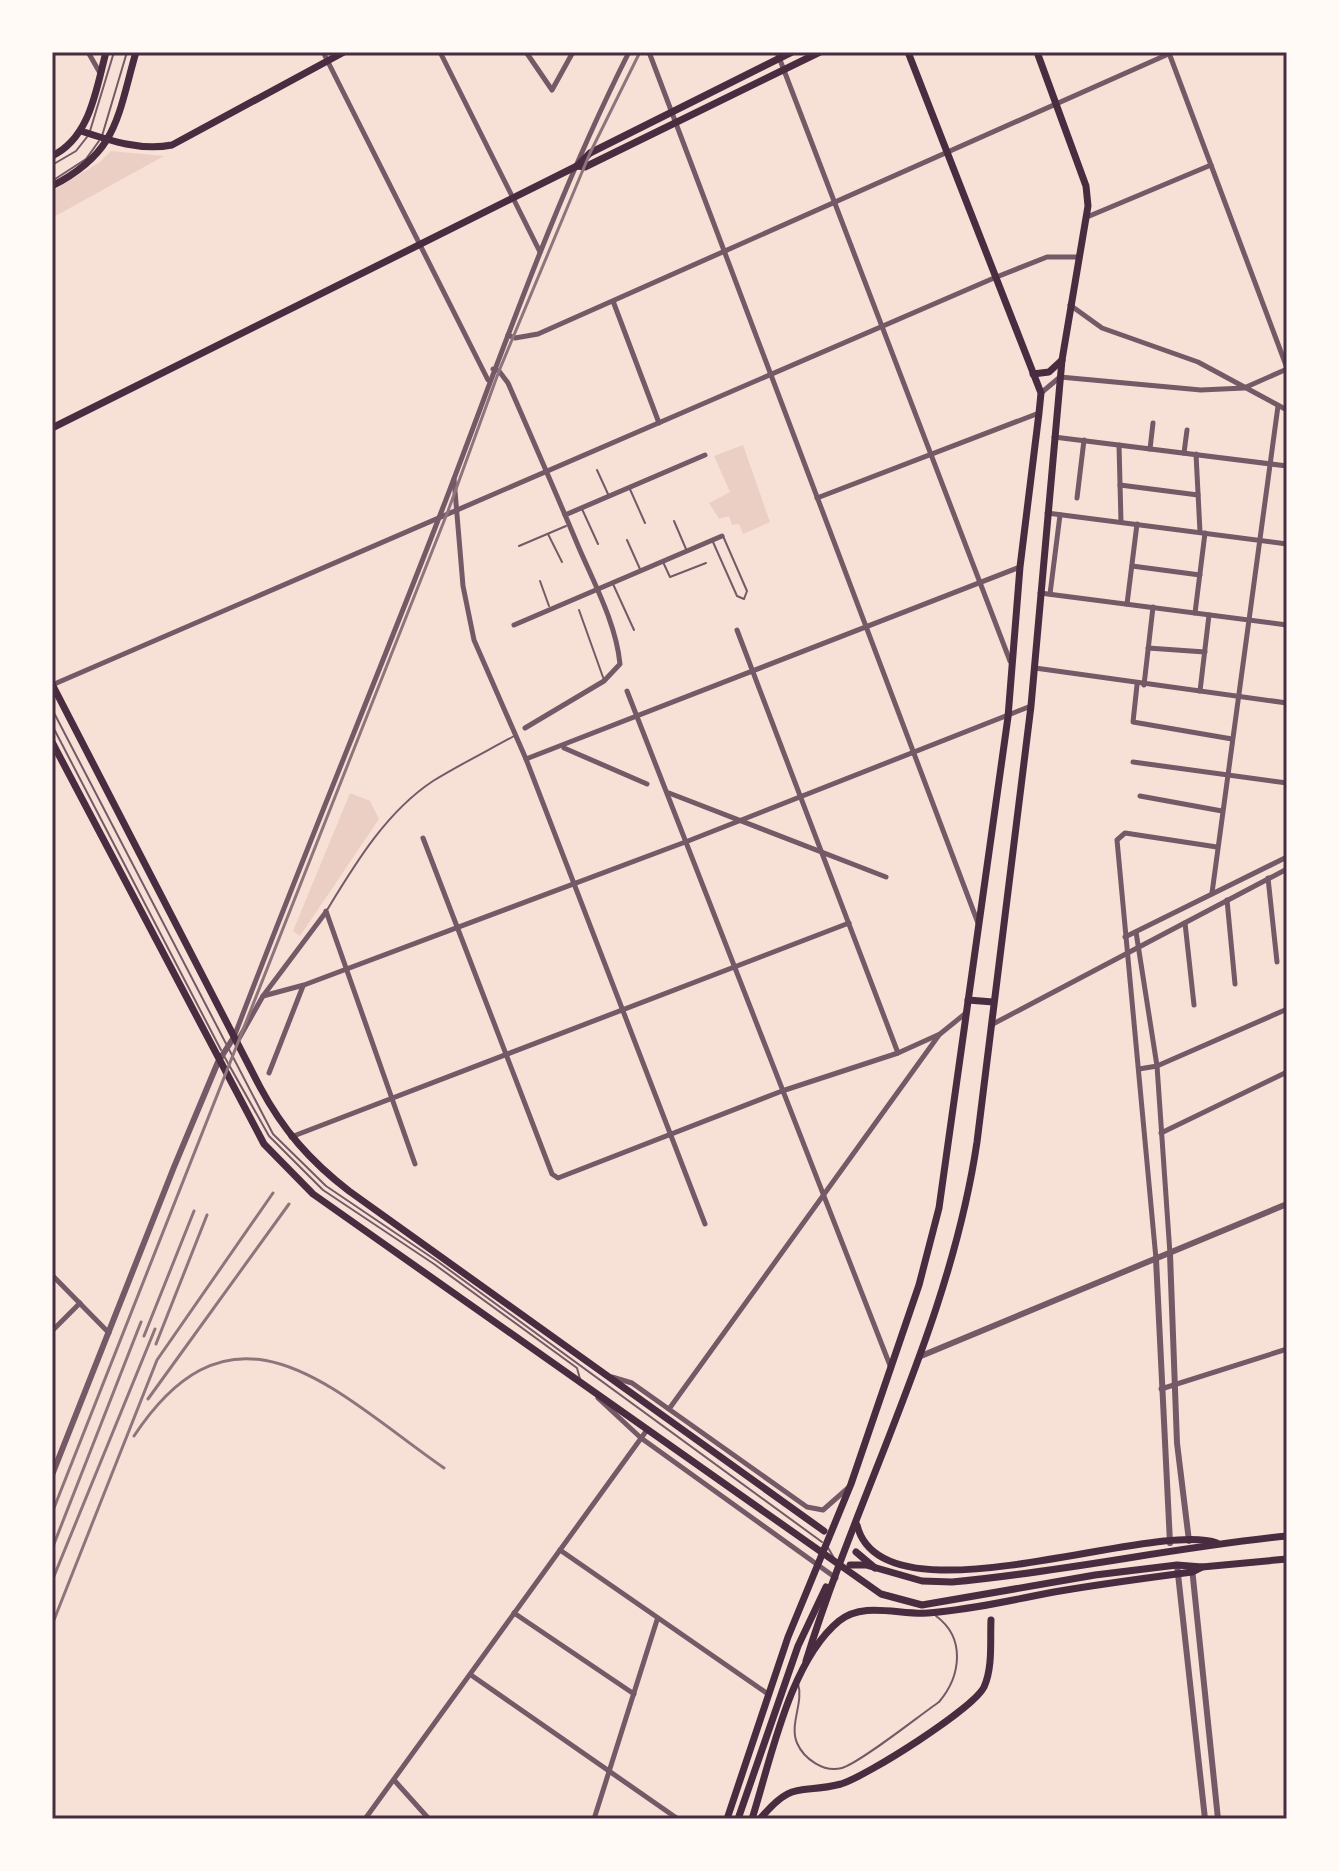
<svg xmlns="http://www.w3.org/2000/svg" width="1339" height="1871" font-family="'Titillium Web',sans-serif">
<rect width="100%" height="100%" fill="#f7e1d7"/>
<!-- green -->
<g fill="#ebcfc5">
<path d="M111,151L164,156L52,218V191L100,162Z"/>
<path d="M743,445L770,522L743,534L739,524L732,525L729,516L719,519L709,503L730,492L714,456Z"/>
<path d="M350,793L370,801L379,819L300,936L293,931Z"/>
</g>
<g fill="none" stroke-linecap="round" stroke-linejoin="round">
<!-- service -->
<g stroke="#755966" stroke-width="2">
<path d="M90,131L114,52"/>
<path d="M102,136L127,52"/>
<path d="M52,165L76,151L87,137"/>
<path d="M52,181L86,159L99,141"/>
<path d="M597,470L608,494"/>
<path d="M629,487L645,523"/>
<path d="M582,509L598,544"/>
<path d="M674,521L686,549"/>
<path d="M548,534L562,562"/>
<path d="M627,540L640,569"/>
<path d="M713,542L737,596L744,599L747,591L723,536"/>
<path d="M519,546L566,526"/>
<path d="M663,562L670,577L706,563"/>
<path d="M540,581L549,606"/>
<path d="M613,584L634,630"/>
<path d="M579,610L604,680"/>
<path d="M52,709L273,1134L326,1186L437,1261L822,1542"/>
<path d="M52,725L221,1050"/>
<path d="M327,910C355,864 386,812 433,781C459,765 487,751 514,736"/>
<path d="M224,1056L269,1136L323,1190L434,1264L577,1368L580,1379"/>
<path d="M827,1546L834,1558"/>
<path d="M798,1683C804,1703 789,1724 797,1743C804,1759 824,1773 842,1768C860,1763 920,1715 939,1702C961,1676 966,1638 936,1616"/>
</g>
<!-- minor -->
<g stroke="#755966" stroke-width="5">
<path d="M88,52L100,73"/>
<path d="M323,52L488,380"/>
<path d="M440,52L540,252"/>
<path d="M526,52L552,90L573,52"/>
<path d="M649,52L978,923"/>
<path d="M777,52L1010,661"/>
<path d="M1169,53L1287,368"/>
<path d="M1087,217L1211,165"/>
<path d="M613,301L659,423"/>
<path d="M1070,305L1102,328L1198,362L1287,410"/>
<path d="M508,335L515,338L538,334L1173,52"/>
<path d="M493,369L499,371L508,383C532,438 556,493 579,548C595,585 616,624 620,664L604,681L525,728"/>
<path d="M1041,393L1060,377L1201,390L1244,388L1287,369"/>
<path d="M1054,437L1287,466"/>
<path d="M1119,445L1121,522"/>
<path d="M1150,449L1153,423"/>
<path d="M1184,453L1187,430"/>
<path d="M1196,454L1200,532"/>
<path d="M454,479L463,586L474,640L526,759L705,1224"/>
<path d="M1120,485L1198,495"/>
<path d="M817,498L1039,413"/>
<path d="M1077,498L1084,440"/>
<path d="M1047,513L1287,544"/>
<path d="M565,515L705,455"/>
<path d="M1132,566L1200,575"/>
<path d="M1040,593L1287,625"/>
<path d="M1050,594L1060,515"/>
<path d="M1127,604L1137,524"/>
<path d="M1195,613L1205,533"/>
<path d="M514,625L722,536"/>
<path d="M737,630L898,1053"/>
<path d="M1148,648L1205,652"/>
<path d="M1035,668L1287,703"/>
<path d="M52,685L994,278L1047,257H1078"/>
<path d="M1137,685L1133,722L1232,739"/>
<path d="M1144,685L1153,607"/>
<path d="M627,691L891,1368"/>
<path d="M1200,691L1209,615"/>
<path d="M564,748L647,784"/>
<path d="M526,759L1020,567"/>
<path d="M1133,762L1287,783"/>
<path d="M669,793L886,877"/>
<path d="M1140,796L1222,811"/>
<path d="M423,838L552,1174L558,1178L782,1091L898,1053L940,1034L966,1013"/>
<path d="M1268,878L1277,962"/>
<path d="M1212,893L1278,406"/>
<path d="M1227,900L1235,984"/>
<path d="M326,911L415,1164"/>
<path d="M1185,923L1194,1005"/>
<path d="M1136,932L1157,1066L1170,1254"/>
<path d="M1125,937L1287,857"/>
<path d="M263,996L304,985L688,841L1031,706"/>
<path d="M991,1025L1287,869"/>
<path d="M234,1037C301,861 374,686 442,510C501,356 555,199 629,52"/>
<path d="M237,1042L263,996L326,912"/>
<path d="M1139,1069L1157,1066L1285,1010"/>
<path d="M269,1073L303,986"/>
<path d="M1161,1133L1287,1072"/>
<path d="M291,1137L849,923"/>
<path d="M1156,1259L1117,840L1125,833L1217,847"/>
<path d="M52,1275L109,1333"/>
<path d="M52,1331L80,1303"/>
<path d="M612,1377L632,1383L807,1507L823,1510L848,1488"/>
<path d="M1161,1389L1287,1349"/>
<path d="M598,1398L641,1438L836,1578"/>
<path d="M669,1409L939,1035"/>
<path d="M560,1550L768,1694"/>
<path d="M514,1613L634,1694"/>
<path d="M471,1675L678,1819"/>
<path d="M394,1780L429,1819"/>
<path d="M365,1819L647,1430"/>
<path d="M594,1819L657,1620"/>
</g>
<!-- tertiary -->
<g stroke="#755966" stroke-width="6">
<path d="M1170,1254L1177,1443L1189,1541"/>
<path d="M1156,1259L1170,1543"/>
<path d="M921,1356L1287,1204"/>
<path d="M52,1475L174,1167L218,1062L234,1037"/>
<path d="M1177,1565L1205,1819"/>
<path d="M1192,1568L1218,1819"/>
</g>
<!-- secondary -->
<g stroke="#4a2c40" stroke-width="7">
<path d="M81,131C111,141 141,151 172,145L344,52"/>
<path d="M1033,374L1049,372L1062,360"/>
<path d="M52,684L260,1087C283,1130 310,1161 349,1191L824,1531"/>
<path d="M52,742L264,1144L313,1194L881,1594L922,1605L1095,1575L1177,1565L1202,1567"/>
<path d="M968,1000L993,1002"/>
<path d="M857,1525C882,1628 1153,1519 1217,1543"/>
<path d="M856,1552L875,1568"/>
<path d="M806,1661C860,1486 950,1324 977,1142L1031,706L1062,360L1088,206L1086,186L1037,52"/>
<path d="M727,1819L788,1637L851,1484L919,1285L939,1208L1008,717L1020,567L1039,413L1041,393L908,52"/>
</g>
<!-- primary -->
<g stroke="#4a2c40" stroke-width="7">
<path d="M52,156C90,138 96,90 106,52"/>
<path d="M577,166L585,167L820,52"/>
<path d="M52,186C118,152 117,118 136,52"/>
<path d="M52,428L577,166L590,153L792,52"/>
<path d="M850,1565H866L922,1581L952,1582C1064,1572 1175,1547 1287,1536"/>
<path d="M738,1819L798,1646L826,1587"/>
<path d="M752,1819C771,1759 790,1661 839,1621C863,1601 899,1615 928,1613C970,1610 1012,1600 1054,1592C1100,1584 1146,1578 1192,1572L1202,1567L1287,1559"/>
<path d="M760,1819C794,1778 800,1795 841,1784C867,1776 973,1709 984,1687C993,1667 990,1641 991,1620"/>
</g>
<!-- rail -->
<g stroke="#8f747c" stroke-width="3">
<path d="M144,1336L194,1211"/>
<path d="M156,1344L207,1215"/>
<path d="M148,1399L289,1204"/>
<path d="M134,1436C236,1282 336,1393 444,1468"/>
<path d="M52,1513L448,511L499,371L590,153L640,52"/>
<path d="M52,1549L141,1322"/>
<path d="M52,1581L155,1329"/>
<path d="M52,1625L157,1360L273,1193"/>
</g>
</g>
<!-- border -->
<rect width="1339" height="1871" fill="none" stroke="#fffaf5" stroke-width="108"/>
<rect x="54" y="54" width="1231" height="1763" fill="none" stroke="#4a2c40" stroke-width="3"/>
</svg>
